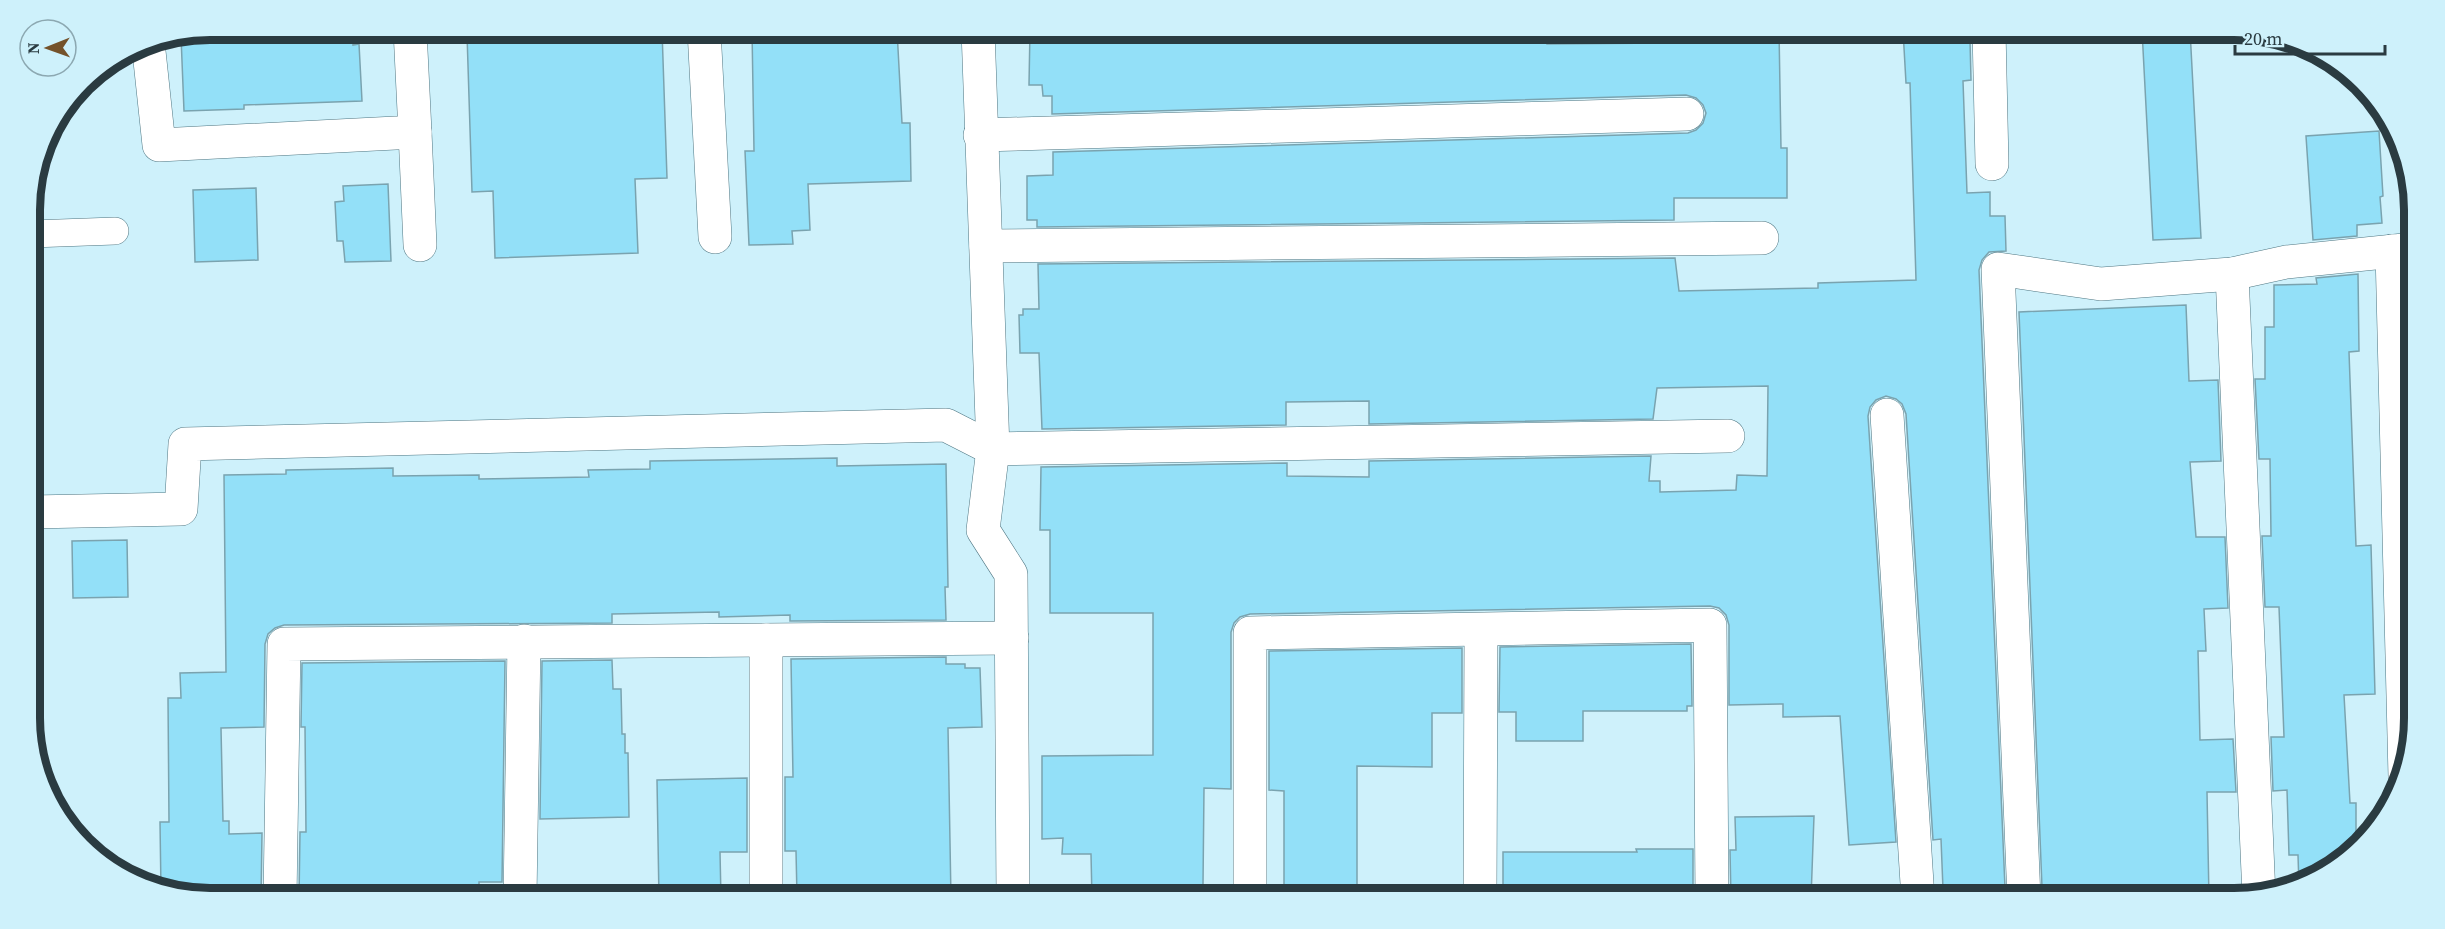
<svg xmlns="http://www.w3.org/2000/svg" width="2445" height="929" font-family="'Source Serif 4',serif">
<rect width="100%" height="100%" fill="#cef1fb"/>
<!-- building -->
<g fill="#93e0f8" stroke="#7aa3af" stroke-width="1.5">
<path d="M210,30H352L353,45L359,44L362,101L244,105V109L184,111L181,36Z"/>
<path d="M492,30H662L667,178L635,179L638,253L495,258L493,191L472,192L467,34H492Z"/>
<path d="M752,30H897L902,123H910L911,181L808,184L810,230L792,231L793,244L749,245L745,151H754Z"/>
<path d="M1030,30H1547V44L1666,43V30H1779L1781,148H1787V198H1674V220L1037,227V220H1027V176L1053,175V152L1688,133L1696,130L1703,123L1706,113L1703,105L1696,98L1686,95L1052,114V96H1043L1042,85H1029Z"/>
<path d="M1903,30H1952L1953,42L1970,41L1971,80L1963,81L1967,193L1990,192V216H2005L2006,251L1989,252L1982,260L1979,270L2005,888L1943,889L1941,839L1933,840L1906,414L1902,404L1896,399L1886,396L1876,400L1870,407L1868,416L1896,842L1849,845L1840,716L1783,717V704L1729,705V625L1726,615L1719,608L1710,606L1250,614L1240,617L1234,623L1231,632V789L1204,788L1203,885H1197V899H1092L1091,854H1062L1063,838L1042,839V756L1153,755V613H1050V530H1040L1041,467L1287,463V476L1369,477V461L1651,456L1649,481H1660V492L1736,490L1737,475L1767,476L1768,386L1657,388L1653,419L1369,424V401L1286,402V425L1042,429L1039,353H1020L1019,315H1023V309H1039L1038,264L1675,258L1679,291L1818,288V283L1916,280L1910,83H1906Z"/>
<path d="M2142,30H2190L2201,238L2153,240Z"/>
<path d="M2379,131L2383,196L2380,197L2382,223L2357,225V236L2313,240L2306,136Z"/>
<path d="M388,184L391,261L345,262L343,241H337L335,202L344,201L343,186Z"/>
<path d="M256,188L258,260L195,262L193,190Z"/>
<path d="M2358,274L2359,351L2349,352L2356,546L2371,545L2375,694L2344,695L2350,803H2356V850L2344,862L2299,886L2298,855H2289L2287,790L2273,791L2271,737H2284L2279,607H2265L2262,536H2271L2270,459H2259L2255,379H2265V327H2274V285L2317,284L2316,278Z"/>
<path d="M2186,305L2189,381L2218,380L2221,461L2190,462L2196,537H2225L2228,608L2204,609L2206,651H2198L2200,740L2233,739L2236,792H2207L2209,899H2150V895L2067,898V886L2042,887L2019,312Z"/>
<path d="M837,458V466L946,464L948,587H945L946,620L790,621V615L719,617V612L612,614V623L284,625L275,628L268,634L265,644L264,727L221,728L223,821H229V834L262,833L261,899H210L161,891L160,822H169L168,698H181L180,673L226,672L224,475L286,474V470L393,468V476L479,475V479L589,477L588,470L650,469V461Z"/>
<path d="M127,540L128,597L73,598L72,541Z"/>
<path d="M1691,644L1692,706H1687V711H1583V741H1516V712H1499L1500,647Z"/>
<path d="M1462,648V713H1432V767L1357,766V899L1284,897V791L1269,790V651Z"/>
<path d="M946,657V664H965V668H980L982,727L948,728L951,899H899V895L797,896L796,851H785V777H793L791,659Z"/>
<path d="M612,660L613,689H621L622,734H625V753H628L629,817L540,819L542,661Z"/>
<path d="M505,661L502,882H479V899H299L300,832H306L305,727H301L302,663Z"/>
<path d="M747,778V852H720L721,899H659L657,780Z"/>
<path d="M1814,816L1811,899H1731L1730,850H1736L1735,817Z"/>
<path d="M1636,849H1693V899H1503V852H1637Z"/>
</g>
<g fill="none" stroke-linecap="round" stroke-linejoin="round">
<!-- service casing -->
<g stroke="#4e7682" stroke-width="28">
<path id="service" d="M31,234L115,231"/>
</g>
<!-- minor casing -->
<g stroke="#4e7682" stroke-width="34">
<g id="minor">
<path d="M704,30L715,237"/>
<path d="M978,30L993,449L983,530L1011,574L1013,899"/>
<path d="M1989,30L1992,164"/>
<path d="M148,42L159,145L415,132L410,30"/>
<path d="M415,132L420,245"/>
<path d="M980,135L1687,114"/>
<path d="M986,246L1762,238"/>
<path d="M2392,251L2405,777"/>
<path d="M2232,274L2259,896"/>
<path d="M1887,415L1918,899"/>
<path d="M32,512L181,509L185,444L946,425L993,449L1728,436"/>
<path d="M280,899L284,644L1012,638"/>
<path d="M520,899L524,641"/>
<path d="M766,899V640"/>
<path d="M1250,899V633L1710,625L1712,899"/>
<path d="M1480,899L1481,630"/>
<path d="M2024,899L1998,269L2101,284L2232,274L2286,262L2414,249"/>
</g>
</g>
<!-- service -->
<use href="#service" stroke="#fff" stroke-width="27"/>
<!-- minor -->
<use href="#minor" stroke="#fff" stroke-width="33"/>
</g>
<!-- crop -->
<path d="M0 0H2445V929H0ZM210 40H2234A170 170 0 0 1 2404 210V718A170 170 0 0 1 2234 888H210A170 170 0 0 1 40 718V210A170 170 0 0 1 210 40Z" fill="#cef1fb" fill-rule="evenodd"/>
<path fill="none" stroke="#2a3b41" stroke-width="8" d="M210 40H2234A170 170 0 0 1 2404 210V718A170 170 0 0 1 2234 888H210A170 170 0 0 1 40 718V210A170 170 0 0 1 210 40Z"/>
<!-- north arrow -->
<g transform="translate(48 48) rotate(269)"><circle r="28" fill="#cef1fb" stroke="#8ca8b1" stroke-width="1.5"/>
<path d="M0-4.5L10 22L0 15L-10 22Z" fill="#74522a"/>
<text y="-9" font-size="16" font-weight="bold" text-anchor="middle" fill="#2a3b41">N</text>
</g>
<!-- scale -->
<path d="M2235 45v9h150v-9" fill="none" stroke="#2a3b41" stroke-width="3"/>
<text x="2244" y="45" font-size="18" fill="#2a3b41" stroke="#cef1fb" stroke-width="4.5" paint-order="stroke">20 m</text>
</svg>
